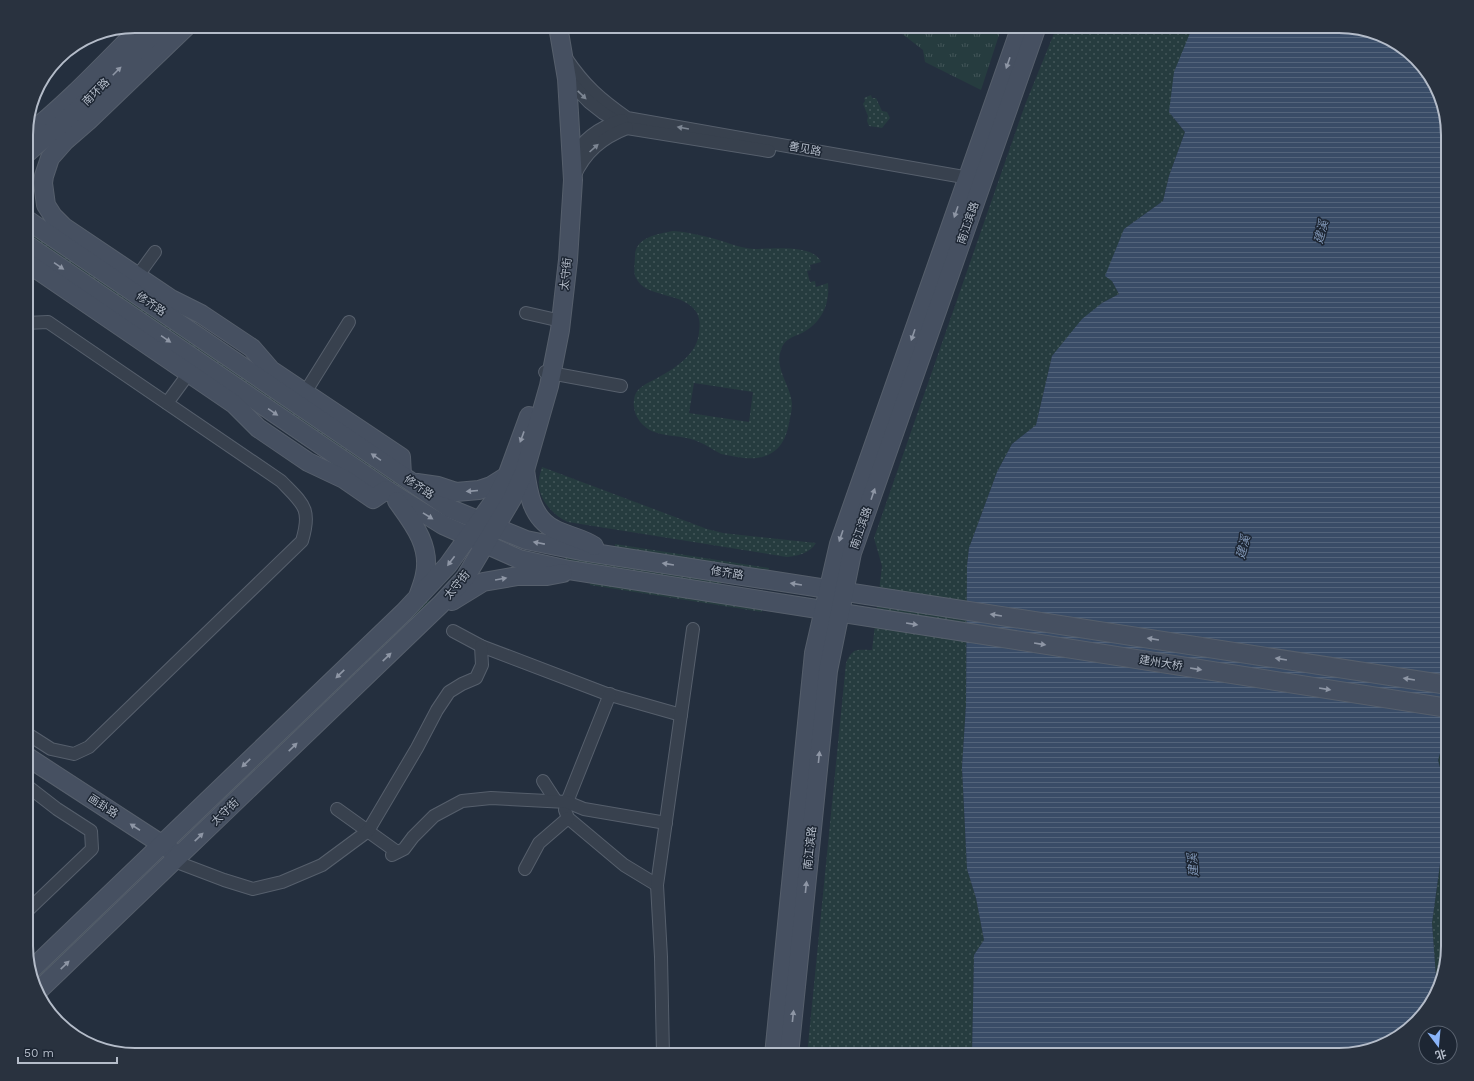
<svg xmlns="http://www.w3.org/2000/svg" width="1474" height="1081" font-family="'Work Sans','Noto Sans SC',sans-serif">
<defs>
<pattern id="grass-dots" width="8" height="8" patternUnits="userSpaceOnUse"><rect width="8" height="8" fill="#263c3f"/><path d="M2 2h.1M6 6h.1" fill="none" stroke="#435659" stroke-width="1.8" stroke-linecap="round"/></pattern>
<pattern id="park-tufts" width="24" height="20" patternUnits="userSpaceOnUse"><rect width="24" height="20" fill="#263c3f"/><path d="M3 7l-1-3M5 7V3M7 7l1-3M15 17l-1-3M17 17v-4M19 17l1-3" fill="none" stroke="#435659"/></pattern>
<pattern id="water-rules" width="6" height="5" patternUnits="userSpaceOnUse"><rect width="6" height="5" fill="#394c67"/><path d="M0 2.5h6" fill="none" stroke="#53647b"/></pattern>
</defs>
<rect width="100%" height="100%" fill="#242f3e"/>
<!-- grass -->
<g fill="url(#grass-dots)" fill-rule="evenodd">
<path d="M1057,26H1196L1190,33L1169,112L1185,132L1169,176L1163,201L1124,229L1112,281L1119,294L1102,303L1052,356L1036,425L1012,444L997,472L969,548L967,566L966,705L962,767L964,808L967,869L976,898L984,940L974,955L972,1055H807L846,663C853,647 857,650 872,650L882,566L874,538L1025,105Z"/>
<path d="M871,95L872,98H876L882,111L887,112L890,118L882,128L869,126L867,121L868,116L863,104L865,101L864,98Z"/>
<path d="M26,227L422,498L419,504L26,235Z"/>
<path d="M673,231C687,232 701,235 715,239C729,243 740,248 754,249C771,249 814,244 821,262L810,265L811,270L807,271L810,282L815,281L816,287L828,283C830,305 821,323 802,333C793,337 784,339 781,350C774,369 791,386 792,404C792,411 790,417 789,423C784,453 765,462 737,457C732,456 726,455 721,454C713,450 707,445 699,442C678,432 650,441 637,417C633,409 632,397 638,390C644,384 652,381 659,377C676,368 698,353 699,332C700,326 700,319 697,313C684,291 646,299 636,278C633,273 635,263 635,256C635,237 658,234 673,231ZM694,383L753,392L749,422L689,413Z"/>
<path d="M542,467L707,529L723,533L816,543C810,553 798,556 787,557L568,522C552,515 537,498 539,480C539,476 541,471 542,467Z"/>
<path d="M615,544L769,568L768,573L614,549Z"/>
<path d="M566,555L722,580L721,586L565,562Z"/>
<path d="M591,580L762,607V612L590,585Z"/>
<path d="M428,599L432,604L227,799L223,795Z"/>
<path d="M1444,739H1448V799L1438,760Z"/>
<path d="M1448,805V947L1442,982L1437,991L1432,923Z"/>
<path d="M107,907L111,912L35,985L33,978Z"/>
</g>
<!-- park -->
<path fill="url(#park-tufts)" d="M907,26H1002L981,90L925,62L923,50L901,33Z"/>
<!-- water -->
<path fill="url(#water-rules)" d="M1196,26H1340L1374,32L1405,48L1437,86L1448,134V727L1438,760L1448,799V805L1432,923L1437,991L1426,1012L1388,1044L1339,1055H972L974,955L984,940L976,898L967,869L964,808L962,767L966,705L967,566L969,548L997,472L1012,444L1036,425L1052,356L1082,319L1102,303L1119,294L1112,281L1105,276L1124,229L1163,201L1169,176L1185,132L1169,112L1174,72L1190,33Z"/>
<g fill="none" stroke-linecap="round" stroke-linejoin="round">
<!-- street casing -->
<g stroke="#565f6c" stroke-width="14">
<g id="street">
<path d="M566,58C585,86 600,99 627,118L975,179"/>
<path d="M566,78L589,102L603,113L627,128L769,151"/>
<path d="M572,159C583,138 600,127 622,120"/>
<path d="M574,177C585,152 602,138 627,128"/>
<path d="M134,281L155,252"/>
<path d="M526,313L561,321"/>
<path d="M26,323L48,322L281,481C303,504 312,508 302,541L89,747L74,754L51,749L26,733"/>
<path d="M545,372L621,386"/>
<path d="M301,399L349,322"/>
<path d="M167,403L189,373"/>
<path d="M453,631L481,646L607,694L681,715"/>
<path d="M610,694L567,802L565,810L568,818L624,865L657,885"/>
<path d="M543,781L556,801"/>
<path d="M26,785L57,809L91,831L92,849L26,912"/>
<path d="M337,809L397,852"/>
<path d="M392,855L404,849L413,837L434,816L462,801L491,798L567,802L584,809L666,823"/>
<path d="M174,861L224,880L253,889L282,882L322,865L368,831L417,748L437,710L449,692L462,684L476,678L482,665L481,646"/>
<path d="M525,869L539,843L568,818"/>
<path d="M663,1055L661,957L657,885L693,629"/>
</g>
</g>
<!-- secondary casing -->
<g stroke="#565f6c" stroke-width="20">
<g id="secondary">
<path d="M187,26L88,121L65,141L50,158L44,176L43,183L46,205L53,216L64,227L171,299L201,314L252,348L271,370L401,457L402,475"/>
<path d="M26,136C68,103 104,64 142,26"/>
<path d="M26,154L85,103L161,26"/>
<path d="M26,219L451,509L526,540L581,551L1448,685"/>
<path d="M26,244L390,492L443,525L519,559L569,570L1448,708"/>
<path d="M26,262L234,404L258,428L308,462L344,479L373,499L386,490"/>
<path d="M525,470C528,493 532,518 554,529C567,536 582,538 594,546"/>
<path d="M417,483L438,486L456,492L479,490L491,486L507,476"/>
<path d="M397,501C412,522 431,545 425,574C424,581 421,588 419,594"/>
<path d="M452,601L483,582L518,576H547L563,573"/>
<path d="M26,756L172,851"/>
<path d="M31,970L404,612L448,565L496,498L507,476L529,416"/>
<path d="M37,992L441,604L465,578L512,499L525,470L549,386L560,330L568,260L573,180L567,79L558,26"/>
<path d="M774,1055L814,653L839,544L1021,26"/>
<path d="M789,1055L828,671L852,553L1037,26"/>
</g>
</g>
<!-- street -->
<use href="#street" stroke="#38414e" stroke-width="12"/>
<!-- secondary -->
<use href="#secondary" stroke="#465061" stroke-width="18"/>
</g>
<!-- one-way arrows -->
<defs><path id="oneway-solid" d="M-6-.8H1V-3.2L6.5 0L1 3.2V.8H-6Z"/></defs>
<g fill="#8e96a5">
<use href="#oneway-solid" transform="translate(1008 63) rotate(109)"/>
<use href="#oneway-solid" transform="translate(117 71) rotate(-45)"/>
<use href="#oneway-solid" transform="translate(956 212) rotate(109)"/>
<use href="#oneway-solid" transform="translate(59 266) rotate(34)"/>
<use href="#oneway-solid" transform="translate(913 335) rotate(109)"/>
<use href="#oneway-solid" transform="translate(166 339) rotate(34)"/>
<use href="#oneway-solid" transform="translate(273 412) rotate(34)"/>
<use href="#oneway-solid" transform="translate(522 437) rotate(110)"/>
<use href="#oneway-solid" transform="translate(376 457) rotate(-146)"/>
<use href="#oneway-solid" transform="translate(472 491) rotate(175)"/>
<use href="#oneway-solid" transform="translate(873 494) rotate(-71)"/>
<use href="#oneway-solid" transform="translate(428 516) rotate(32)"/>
<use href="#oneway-solid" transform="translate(841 536) rotate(109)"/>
<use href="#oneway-solid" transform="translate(539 543) rotate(-169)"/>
<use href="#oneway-solid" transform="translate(451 561) rotate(127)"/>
<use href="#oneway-solid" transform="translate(668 564) rotate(-171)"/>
<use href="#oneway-solid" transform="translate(501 579) rotate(-10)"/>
<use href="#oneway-solid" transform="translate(796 584) rotate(-171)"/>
<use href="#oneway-solid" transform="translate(996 615) rotate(-171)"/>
<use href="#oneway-solid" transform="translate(912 624) rotate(9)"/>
<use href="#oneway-solid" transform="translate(1153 639) rotate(-171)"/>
<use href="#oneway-solid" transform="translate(1040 644) rotate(9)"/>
<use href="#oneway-solid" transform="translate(387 657) rotate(-44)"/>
<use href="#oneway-solid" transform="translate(1281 659) rotate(-171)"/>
<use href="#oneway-solid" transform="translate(1196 669) rotate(9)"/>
<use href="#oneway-solid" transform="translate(340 674) rotate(136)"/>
<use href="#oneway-solid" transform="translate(1409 679) rotate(-171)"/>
<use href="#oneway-solid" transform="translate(1325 689) rotate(9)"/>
<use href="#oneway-solid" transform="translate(293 747) rotate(-44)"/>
<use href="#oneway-solid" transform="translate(819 757) rotate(-84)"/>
<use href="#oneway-solid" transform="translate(246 763) rotate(136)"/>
<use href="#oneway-solid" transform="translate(135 827) rotate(-147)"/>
<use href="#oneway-solid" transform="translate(199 837) rotate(-44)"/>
<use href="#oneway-solid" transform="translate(806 887) rotate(-84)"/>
<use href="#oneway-solid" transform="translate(65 965) rotate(-44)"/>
<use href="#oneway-solid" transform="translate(793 1016) rotate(-84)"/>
</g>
<g fill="#7c8592">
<use href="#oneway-solid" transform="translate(582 95) rotate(44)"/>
<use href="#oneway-solid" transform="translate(683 128) rotate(-170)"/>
<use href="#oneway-solid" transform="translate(594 148) rotate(-42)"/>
</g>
<g text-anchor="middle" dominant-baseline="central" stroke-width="3" stroke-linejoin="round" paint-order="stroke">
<!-- street labels -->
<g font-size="11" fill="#b4bcc9" stroke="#1d2633">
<text transform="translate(96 92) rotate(-45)">南环路</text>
<text transform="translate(805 149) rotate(10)">善见路</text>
<text transform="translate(968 223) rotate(-71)">南江滨路</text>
<text transform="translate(566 274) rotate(-84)">太守街</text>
<text transform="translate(151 304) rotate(34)">修齐路</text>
<text transform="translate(419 487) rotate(34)">修齐路</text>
<text transform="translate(861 528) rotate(-71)">南江滨路</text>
<text transform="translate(727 573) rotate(9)">修齐路</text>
<text transform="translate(457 585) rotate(-51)">太守街</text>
<text transform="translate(1161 663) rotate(9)">建州大桥</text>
<text transform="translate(103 806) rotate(33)">画卦路</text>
<text transform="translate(225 812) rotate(-44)">太守街</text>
<text transform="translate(810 848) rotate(-84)">南江滨路</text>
</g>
<!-- water labels -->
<g font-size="12" font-style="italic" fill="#7c92b1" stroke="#1d2633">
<text transform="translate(1321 232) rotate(-76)">建溪</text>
<text transform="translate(1243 547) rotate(-76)">建溪</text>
<text transform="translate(1193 865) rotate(-95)">建溪</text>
</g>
</g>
<!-- crop -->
<path d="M0 0H1474V1081H0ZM135 33H1339A102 102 0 0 1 1441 135V946A102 102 0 0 1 1339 1048H135A102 102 0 0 1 33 946V135A102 102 0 0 1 135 33Z" fill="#29323f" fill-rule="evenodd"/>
<path fill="none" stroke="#b4bcc9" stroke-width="2" d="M135 33H1339A102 102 0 0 1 1441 135V946A102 102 0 0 1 1339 1048H135A102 102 0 0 1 33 946V135A102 102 0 0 1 135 33Z"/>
<!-- north arrow -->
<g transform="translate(1438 1045) rotate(164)"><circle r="19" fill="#1d2633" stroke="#59626f"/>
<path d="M0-3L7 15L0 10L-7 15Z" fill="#8ab4f8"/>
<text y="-6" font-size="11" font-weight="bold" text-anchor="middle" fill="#b4bcc9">北</text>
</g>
<!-- scale -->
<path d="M18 1057v6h99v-6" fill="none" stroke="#b4bcc9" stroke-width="2"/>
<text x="24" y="1057" font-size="12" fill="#b4bcc9" stroke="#1d2633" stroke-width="3" paint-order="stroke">50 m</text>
</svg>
